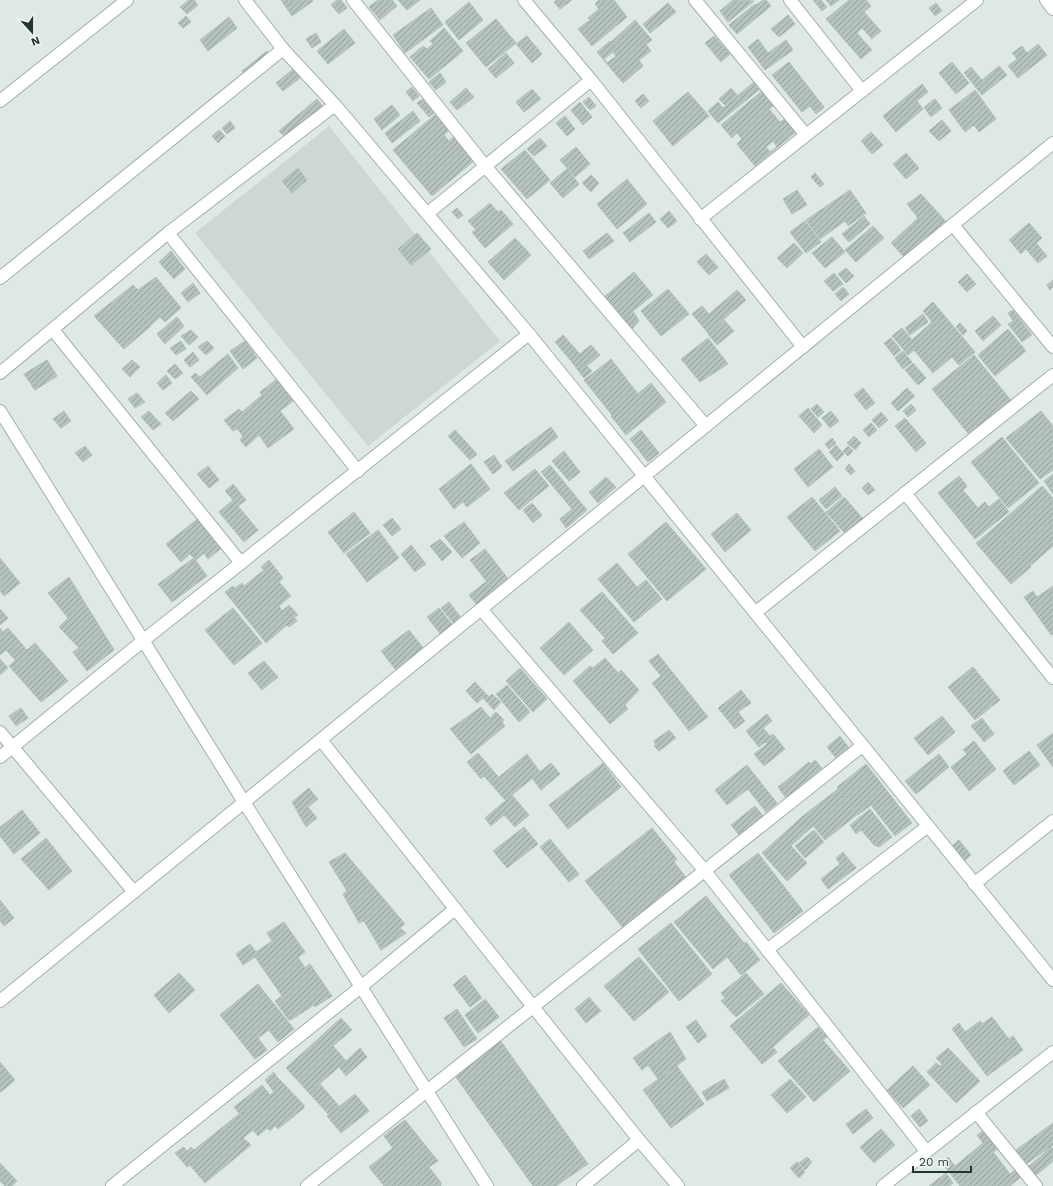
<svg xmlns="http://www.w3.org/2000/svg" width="1053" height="1186" font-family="'Work Sans',sans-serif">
<defs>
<pattern id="building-hatch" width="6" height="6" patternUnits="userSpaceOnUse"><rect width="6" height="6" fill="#b5c3bc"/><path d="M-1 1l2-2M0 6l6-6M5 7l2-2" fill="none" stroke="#939f99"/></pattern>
</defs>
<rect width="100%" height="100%" fill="#dfe9e3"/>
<!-- built -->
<path fill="#ced8d2" d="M329,126L500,341L368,446L195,233Z"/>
<!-- building -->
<g fill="url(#building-hatch)" stroke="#b2c1ba" fill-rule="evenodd">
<path d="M189,0H194L198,5L187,14L180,7Z"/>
<path d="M281,0H312L313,1L292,16Z"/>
<path d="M337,0H341L347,8L339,14L331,5Z"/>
<path d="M378,0H392L397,6L380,20L369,7Z"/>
<path d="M398,0H420L407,10Z"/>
<path d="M557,0H572L560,9L554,2Z"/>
<path d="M599,0H614L627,17L592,46L578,29L590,20L588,18L599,9L595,4Z"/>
<path d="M733,0L754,1L728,22L720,11Z"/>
<path d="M763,0H766L771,6L737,34L729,25L755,4L756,5Z"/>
<path d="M813,0H821L827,7L822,11Z"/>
<path d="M826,0H839L831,6Z"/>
<path d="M849,0H866L871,6L864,12L881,31L872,39L862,28L857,33L872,50L861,59L826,19Z"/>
<path d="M469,2L483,20L459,40L445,22Z"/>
<path d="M668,3L676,12L650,33L643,24Z"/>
<path d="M936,3L942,11L935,16L929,8Z"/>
<path d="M431,8L443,25L405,53L393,35Z"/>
<path d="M788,15L795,24L779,37L771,29Z"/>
<path d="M186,16L191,22L183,28L178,23Z"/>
<path d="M229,17L237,28L208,51L200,40Z"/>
<path d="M496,19L516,43L486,67L466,43Z"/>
<path d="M635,20L652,40L646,44L651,51L639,60L643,66L623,83L597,52L610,41L611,42ZM613,52L616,56L607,63L604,59Z"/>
<path d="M444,28L463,51L429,79L410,57L423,46L427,49L433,44L430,41Z"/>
<path d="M344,29L355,43L328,64L317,51Z"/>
<path d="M316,33L321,42L312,48L306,39Z"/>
<path d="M527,36L542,54L532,63L516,44Z"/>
<path d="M714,36L730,54L721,62L705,43Z"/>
<path d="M758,39L768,53L786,40L793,50L765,70L748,47Z"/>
<path d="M1038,44L1047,55L1018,78L1008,66L1017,59L1012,53L1022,46L1027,53Z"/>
<path d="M267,51L275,61L249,81L242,71Z"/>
<path d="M506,53L514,63L496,78L488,69Z"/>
<path d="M789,62L824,107L816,114L810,106L802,112L772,75Z"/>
<path d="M952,62L969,83L956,94L939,73Z"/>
<path d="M999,66L1007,75L982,95L964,73L971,67L982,80Z"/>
<path d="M293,69L300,78L283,91L276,83Z"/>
<path d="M440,73L446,82L436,90L429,82Z"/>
<path d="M754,82L760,89L718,123L708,111L718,102L723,108Z"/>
<path d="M922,84L928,92L917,101L923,109L896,132L883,116Z"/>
<path d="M412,87L419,96L413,101L406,92Z"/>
<path d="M466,88L474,97L457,110L450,102Z"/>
<path d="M731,88L737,95L725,105L719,99Z"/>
<path d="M532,89L541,99L524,112L516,102Z"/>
<path d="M975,90L996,119L979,132L974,125L965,132L949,110Z"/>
<path d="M762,91L774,105L769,109L780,122L785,119L796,132L755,166L737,144L742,139L737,133L732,138L721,125ZM773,141L777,147L770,152L766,147Z"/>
<path d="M688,92L709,116L673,146L653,121Z"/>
<path d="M643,94L649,101L641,108L635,101Z"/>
<path d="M589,97L596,106L590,110L583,102Z"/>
<path d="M317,99L324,108L287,139L279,131Z"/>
<path d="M423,99L434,113L429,117L417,103Z"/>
<path d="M935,99L942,108L931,117L924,107Z"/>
<path d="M580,102L592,117L583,125L571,110Z"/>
<path d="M392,105L400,115L382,130L374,119Z"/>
<path d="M413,111L420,121L392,143L385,133Z"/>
<path d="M436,114L449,130L444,135L449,141L454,136L475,160L432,196L393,150Z"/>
<path d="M565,116L575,129L567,136L556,123Z"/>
<path d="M942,120L951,131L939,141L929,131Z"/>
<path d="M230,121L235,128L227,134L222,128Z"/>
<path d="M219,130L225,136L218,143L212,136Z"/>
<path d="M871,132L883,145L872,154L861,141Z"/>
<path d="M540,138L547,146L534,156L527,149Z"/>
<path d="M576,147L590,164L575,177L560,160Z"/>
<path d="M525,150L550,180L527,199L501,169Z"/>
<path d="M906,153L919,168L906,179L893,164Z"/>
<path d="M298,168L307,180L292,193L282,181Z"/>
<path d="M567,169L579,184L563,198L550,183Z"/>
<path d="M815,173L824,184L820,187L811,177Z"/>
<path d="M591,175L599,183L591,192L582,183Z"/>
<path d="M627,179L647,204L617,229L597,204Z"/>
<path d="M797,190L807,205L792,214L783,199Z"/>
<path d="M850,190L866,213L848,226L845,221L820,239L806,220Z"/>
<path d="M921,194L949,225L909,262L891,243L918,218L907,204Z"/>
<path d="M490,203L498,212L501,210L513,224L485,248L472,232L476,230L468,221Z"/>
<path d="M457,208L463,215L458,219L452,212Z"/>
<path d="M669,211L677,221L668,228L660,219Z"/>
<path d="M649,213L656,222L630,242L623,233Z"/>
<path d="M864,216L870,224L849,242L842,234Z"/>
<path d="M805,221L821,242L806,253L790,232Z"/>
<path d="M1029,223L1042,238L1036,243L1047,256L1038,263L1026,249L1021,254L1009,240Z"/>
<path d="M873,226L884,238L856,262L845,250Z"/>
<path d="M417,233L431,249L411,265L398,249Z"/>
<path d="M607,233L614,241L589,259L583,251Z"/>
<path d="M832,237L845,252L825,268L812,253Z"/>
<path d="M515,238L531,255L504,280L488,262Z"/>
<path d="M794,243L803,253L787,268L777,258Z"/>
<path d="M171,251L185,269L174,279L159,262Z"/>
<path d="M706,254L718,267L709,275L697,262Z"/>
<path d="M846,268L854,276L846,283L838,274Z"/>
<path d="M634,272L653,295L633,311L639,321L631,330L604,297Z"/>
<path d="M834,273L843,284L833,291L824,281Z"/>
<path d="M967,274L976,284L967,292L958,282Z"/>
<path d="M156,277L181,308L165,322L160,317L151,325L123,293L133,285L138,290Z"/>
<path d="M1053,280V287L1050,290L1047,285Z"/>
<path d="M193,283L200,293L188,302L181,293Z"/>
<path d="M843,287L849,294L841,301L835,294Z"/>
<path d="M668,289L689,314L661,336L641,311Z"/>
<path d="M737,290L746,300L708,333L692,314L702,306L709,314Z"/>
<path d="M123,293L151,326L124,349L94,316Z"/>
<path d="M933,302L975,352L959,365L952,357L933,373L914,350L908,355L892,336L902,328L912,340L932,322L923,311Z"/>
<path d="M1013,310L1032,335L1022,342L1008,324L1013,321L1008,313Z"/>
<path d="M923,314L928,322L910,335L905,328Z"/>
<path d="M993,316L1001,325L983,341L975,331Z"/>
<path d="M177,317L184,326L165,344L157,334Z"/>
<path d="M724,320L734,331L717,345L708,334Z"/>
<path d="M960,323L967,331L963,335L956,327Z"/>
<path d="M1008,329L1026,351L995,376L978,355Z"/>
<path d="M191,330L198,337L189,345L181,336Z"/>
<path d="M563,335L580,354L571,361L555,342Z"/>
<path d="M708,338L728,364L700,382L681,359Z"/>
<path d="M891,338L901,350L894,356L884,343Z"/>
<path d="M181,341L186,349L176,355L170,348Z"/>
<path d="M207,341L214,348L206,355L198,347Z"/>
<path d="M245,341L257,358L243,369L230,351Z"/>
<path d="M591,345L600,355L587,366L592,371L584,378L571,361Z"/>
<path d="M903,351L912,362L903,369L895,358Z"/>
<path d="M193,352L199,360L190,367L184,360Z"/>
<path d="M228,354L238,368L207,395L191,377L195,373L200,377Z"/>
<path d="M974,355L1014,404L972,438L932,389Z"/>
<path d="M611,359L638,394L612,415L584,380Z"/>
<path d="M47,360L57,376L35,390L24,374Z"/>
<path d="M132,360L140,367L130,377L122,369Z"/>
<path d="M913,363L926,378L918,385L905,370Z"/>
<path d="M175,364L183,373L175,379L167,371Z"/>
<path d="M166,375L172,383L163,390L157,383Z"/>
<path d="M277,379L293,401L280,411L294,429L268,448L259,435L246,447L240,440L243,436L237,429L233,431L224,420L239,409L242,412L262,395L260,392Z"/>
<path d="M651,383L666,402L626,435L611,416Z"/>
<path d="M863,388L875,403L866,410L854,395Z"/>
<path d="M907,388L915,396L898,411L891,403Z"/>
<path d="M191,391L199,399L173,421L165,413Z"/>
<path d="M137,393L145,402L135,408L128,399Z"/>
<path d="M817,404L824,412L818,417L811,409Z"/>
<path d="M911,404L916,410L908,417L903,411Z"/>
<path d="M808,408L822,425L814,433L799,416Z"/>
<path d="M64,411L71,421L61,428L53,419Z"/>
<path d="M149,411L161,424L153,430L141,417Z"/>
<path d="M831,411L839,421L830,428L822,418Z"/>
<path d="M1041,411L1053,426V470L1040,479L1006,438Z"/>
<path d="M881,412L888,420L879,428L872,420Z"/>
<path d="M905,418L926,443L916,452L895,426Z"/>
<path d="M871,423L877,430L869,437L863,430Z"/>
<path d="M551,427L558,437L513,471L505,461Z"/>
<path d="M455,430L477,454L470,460L448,436Z"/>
<path d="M641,430L659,453L648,462L630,439Z"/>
<path d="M854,436L861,443L855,450L847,443Z"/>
<path d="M1002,437L1039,483L1008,508L971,462Z"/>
<path d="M832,438L836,443L829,449L825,444Z"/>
<path d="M836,445L844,454L837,461L829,452Z"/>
<path d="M85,446L92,455L83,462L75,453Z"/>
<path d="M848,446L853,451L848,456L843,451Z"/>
<path d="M819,449L833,467L808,487L794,469Z"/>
<path d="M564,451L580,472L569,481L552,461Z"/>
<path d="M494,455L502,467L493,474L484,462Z"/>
<path d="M471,464L490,489L467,507L463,502L454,509L439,489Z"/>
<path d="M849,464L855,471L851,475L845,469Z"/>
<path d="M550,465L587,510L566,528L560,519L572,509L541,472Z"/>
<path d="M208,466L219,480L209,488L197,474Z"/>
<path d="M535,469L549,486L519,510L504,493Z"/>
<path d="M1053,474V494L1044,481Z"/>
<path d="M959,476L967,486L963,490L978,508L985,502L989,507L999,499L1009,512L975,539L938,493Z"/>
<path d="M606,477L616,487L598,503L589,492Z"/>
<path d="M868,482L875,490L868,495L862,488Z"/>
<path d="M233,484L246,500L238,506L258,530L244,542L219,512L233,500L225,491Z"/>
<path d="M1042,486L1053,498V546L1030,566L995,527Z"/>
<path d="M835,487L842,496L826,509L819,500Z"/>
<path d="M812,497L840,531L815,551L787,517Z"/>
<path d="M844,497L865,521L848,537L826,512Z"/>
<path d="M532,503L542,515L533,523L523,510Z"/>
<path d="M354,512L370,533L344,553L328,532Z"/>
<path d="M737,513L751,530L725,552L711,534Z"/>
<path d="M200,517L224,546L208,559L204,553L196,560L190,554L181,562L166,544Z"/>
<path d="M392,518L401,529L392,536L383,525Z"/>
<path d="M464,522L480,543L462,558L444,536Z"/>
<path d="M666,522L706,569L667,601L628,554Z"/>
<path d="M995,527L1031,567L1011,584L976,543Z"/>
<path d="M378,530L399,558L367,582L346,554Z"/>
<path d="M440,539L452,552L442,561L430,546Z"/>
<path d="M411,545L426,564L415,572L401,554Z"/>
<path d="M485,549L509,580L494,591L470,560Z"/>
<path d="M0,558L20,583L4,596L0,591Z"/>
<path d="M194,558L207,576L172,602L158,584Z"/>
<path d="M269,560L283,578L279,582L291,596L279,606L282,611L289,605L298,615L294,617L297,621L289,627L287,625L266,643L225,592L233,586L235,588L242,583L244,586L264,570L261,567Z"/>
<path d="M617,563L637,587L646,580L662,599L634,622L598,579Z"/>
<path d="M69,577L114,650L87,671L73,652L79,648L59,627L68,618L48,593Z"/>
<path d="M487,581L494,591L477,605L469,595Z"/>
<path d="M1053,586V614L1042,622L1024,597L1033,591L1037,597Z"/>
<path d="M602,592L638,633L613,654L602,641L605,638L580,610Z"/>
<path d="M449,602L463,620L456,626L441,608Z"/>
<path d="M233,608L262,643L234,665L205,630Z"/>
<path d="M439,608L455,628L443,637L427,617Z"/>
<path d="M0,609L8,618L0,625Z"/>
<path d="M1053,614V634L1051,635L1042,622Z"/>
<path d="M569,622L593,650L564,675L540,648Z"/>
<path d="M0,628L3,632L8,628L27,650L15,660L6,650L0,655Z"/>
<path d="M409,630L424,649L396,670L381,651Z"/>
<path d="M35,643L68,681L41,702L9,666Z"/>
<path d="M658,654L708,717L689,731L652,683L661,676L649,661Z"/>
<path d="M605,658L618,673L621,670L639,690L625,705L628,709L610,724L573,681L590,666L593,668Z"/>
<path d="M0,659L8,668L0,675Z"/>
<path d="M264,661L278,677L262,690L248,673Z"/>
<path d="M973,667L1000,700L975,720L948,687Z"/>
<path d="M520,668L547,699L533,712L506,681Z"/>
<path d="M475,682L489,697L492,694L501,702L494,710L483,698L477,703L466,691Z"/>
<path d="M507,685L530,712L519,722L496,694Z"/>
<path d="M741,690L751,703L738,712L745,721L735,729L718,708Z"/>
<path d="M481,707L490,718L496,712L504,720L502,722L505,726L471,754L450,729Z"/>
<path d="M21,708L28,718L16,726L9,716Z"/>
<path d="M767,714L772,721L763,728L770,736L773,734L785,749L764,766L754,754L767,744L765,742L759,747L746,731Z"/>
<path d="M942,716L955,732L928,755L914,738Z"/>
<path d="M982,718L994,734L984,742L971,726Z"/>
<path d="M669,730L676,738L659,751L654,746L656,745L654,741Z"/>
<path d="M1053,733V767L1037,745Z"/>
<path d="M840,736L849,748L836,758L827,747Z"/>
<path d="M974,741L996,769L969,791L951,767L967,754L963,750Z"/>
<path d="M1029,751L1040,765L1014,785L1003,771Z"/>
<path d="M478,753L513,794L505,800L484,776L481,779L467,762Z"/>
<path d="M527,754L540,772L513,794L499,777Z"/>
<path d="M939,754L949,767L916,794L905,781Z"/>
<path d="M815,760L822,768L818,771L819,772L786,798L778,787L809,762L810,764Z"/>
<path d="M551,763L560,774L541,790L532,778Z"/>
<path d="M603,763L621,787L568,829L549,805Z"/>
<path d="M866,764L912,823L895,836L871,805L858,815L837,787Z"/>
<path d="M747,765L777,803L766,812L748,789L727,805L715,790Z"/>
<path d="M309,788L318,799L308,807L317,818L306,827L292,802Z"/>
<path d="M838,789L858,814L825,840L804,815Z"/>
<path d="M512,795L529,815L515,827L504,815L491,826L485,818Z"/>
<path d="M755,806L763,816L739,835L731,825Z"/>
<path d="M870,809L892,837L879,847L874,845L861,830L856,834L850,825Z"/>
<path d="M22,810L40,833L14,854L0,836V827Z"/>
<path d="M804,815L813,826L791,846L807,863L787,881L762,853Z"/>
<path d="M524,827L538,844L507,868L493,851Z"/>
<path d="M652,828L677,859L674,862L688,880L624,929L585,881Z"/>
<path d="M814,830L824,842L805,858L795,846Z"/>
<path d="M46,838L72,871L49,890L21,859Z"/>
<path d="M550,839L579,874L569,882L540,847Z"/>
<path d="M959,840L971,855L964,861L952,846Z"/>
<path d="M843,852L856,868L828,889L821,879L840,864L836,858Z"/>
<path d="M345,853L405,924L400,928L406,933L381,950L364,921L359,923L343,894L347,891L329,862Z"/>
<path d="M758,853L803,911L774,933L729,875Z"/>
<path d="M706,896L744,943L713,969L674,922Z"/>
<path d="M0,900L14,918L4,926L0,921Z"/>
<path d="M284,922L305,952L298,957L305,968L310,964L332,996L315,1007L314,1005L291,1020L288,1019L275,1001L282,996L255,957L243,965L236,954L250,944L256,952L272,941L267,933Z"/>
<path d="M671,923L712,974L679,1001L638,949Z"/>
<path d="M746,942L760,960L741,975L727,957Z"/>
<path d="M639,957L669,992L634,1021L604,986Z"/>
<path d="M179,973L195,990L169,1013L154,995Z"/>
<path d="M746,973L764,994L736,1017L721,1001L725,998L721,993Z"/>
<path d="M465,975L482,998L470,1007L453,985Z"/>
<path d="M781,983L809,1015L773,1047L777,1052L762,1064L730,1026Z"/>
<path d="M258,984L294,1029L278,1042L269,1030L258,1038L267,1050L255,1059L220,1015Z"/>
<path d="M589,997L601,1011L586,1023L575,1009Z"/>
<path d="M485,999L499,1017L478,1033L465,1015Z"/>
<path d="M457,1009L477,1039L464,1047L444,1018Z"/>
<path d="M992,1017L1009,1039L1013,1036L1023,1050L987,1076L952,1029L959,1023L965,1032L980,1021L982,1024Z"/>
<path d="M341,1018L352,1030L333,1046L346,1061L360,1048L367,1057L346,1076L339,1067L309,1093L286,1068Z"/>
<path d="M696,1020L707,1036L698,1043L686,1027Z"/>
<path d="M818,1027L827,1037L823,1040L850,1071L814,1102L778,1061Z"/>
<path d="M670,1032L686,1059L658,1079L648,1065L642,1070L633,1058Z"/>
<path d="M500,1040L588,1164L556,1186H533L453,1073Z"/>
<path d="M948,1048L980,1081L956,1103L927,1072L936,1063L940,1066L942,1064L936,1058Z"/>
<path d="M0,1062L15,1080L1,1092H0Z"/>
<path d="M677,1066L704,1104L671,1128L643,1090Z"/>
<path d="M913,1066L930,1085L903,1108L887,1090Z"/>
<path d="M274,1072L277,1077L304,1105V1108L278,1129L275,1126L270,1131L267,1128L258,1136L234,1107L262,1085L270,1095L274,1092L265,1080Z"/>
<path d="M724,1079L729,1088L707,1101L702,1092Z"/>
<path d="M790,1079L806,1097L787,1113L771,1095Z"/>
<path d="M320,1084L339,1106L329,1115L309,1093Z"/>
<path d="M355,1094L369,1111L341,1133L327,1116Z"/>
<path d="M866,1109L873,1118L853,1134L846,1124Z"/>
<path d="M919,1109L928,1121L920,1127L911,1116Z"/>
<path d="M239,1114L253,1130L243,1138L251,1145L205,1183L190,1165L187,1167L175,1153L184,1147L187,1151L191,1147L194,1150Z"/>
<path d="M405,1120L438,1161L429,1167L442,1184L440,1186H384L369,1167L393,1148L384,1136Z"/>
<path d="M1053,1123V1145L1026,1164L1016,1150Z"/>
<path d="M881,1129L895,1145L874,1163L860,1147Z"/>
<path d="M985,1130L999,1148L993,1152L1010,1174L1016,1169L1022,1176L1010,1186H960L942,1163L948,1157L955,1166L983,1143L977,1135Z"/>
<path d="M1051,1147L1053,1149V1161L1034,1177L1027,1168Z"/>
<path d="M807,1157L812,1162L805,1170L799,1163Z"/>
<path d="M797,1162L805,1172L799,1178L790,1168Z"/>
<path d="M0,1163L17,1181L12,1186H5L0,1181Z"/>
<path d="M946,1173L953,1183L949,1186H929Z"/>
</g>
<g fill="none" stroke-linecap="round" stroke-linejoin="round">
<!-- minor casing -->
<g stroke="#a3b0a9" stroke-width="14">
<g id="minor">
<path d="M245,0L283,49L335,105L529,334L1053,980"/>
<path d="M353,0L486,167L706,426"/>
<path d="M524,0L591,80L803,347"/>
<path d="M695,0L806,135"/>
<path d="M790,0L862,91"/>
<path d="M1046,0L1053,9"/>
<path d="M0,101L127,0"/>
<path d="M428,213L591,80"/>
<path d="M700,219L977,0"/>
<path d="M953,225L1053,347"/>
<path d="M168,233L358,471"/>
<path d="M0,278L283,49"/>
<path d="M53,330L241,563"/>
<path d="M0,373L168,233L335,105"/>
<path d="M0,411L244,802L487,1186"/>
<path d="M905,493L1053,678"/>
<path d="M481,609L705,871L926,1151"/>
<path d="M755,613L1053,375"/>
<path d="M0,732L134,892"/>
<path d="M321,740L639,1140L678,1186"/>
<path d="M0,757L144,640L529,334"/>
<path d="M974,884L1053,821"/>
<path d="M767,950L928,826"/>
<path d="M0,1001L1053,143"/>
<path d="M976,1112L1036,1186"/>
<path d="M112,1186L362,986L455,909"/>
<path d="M307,1186L862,746"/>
<path d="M583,1186L639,1140"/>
<path d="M883,1186L1053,1052"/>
</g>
</g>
<!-- minor -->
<use href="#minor" stroke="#fff" stroke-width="12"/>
</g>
<!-- north arrow -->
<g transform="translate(32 32) rotate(159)" stroke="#eff6f2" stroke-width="3" paint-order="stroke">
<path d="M0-3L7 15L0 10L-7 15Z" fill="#22372f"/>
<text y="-6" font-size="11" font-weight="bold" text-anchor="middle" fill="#22372f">N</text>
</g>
<!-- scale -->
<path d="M913 1166v6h58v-6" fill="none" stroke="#22372f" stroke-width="2"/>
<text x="919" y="1166" font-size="12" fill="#22372f" stroke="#eff6f2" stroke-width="3" paint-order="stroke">20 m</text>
</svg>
